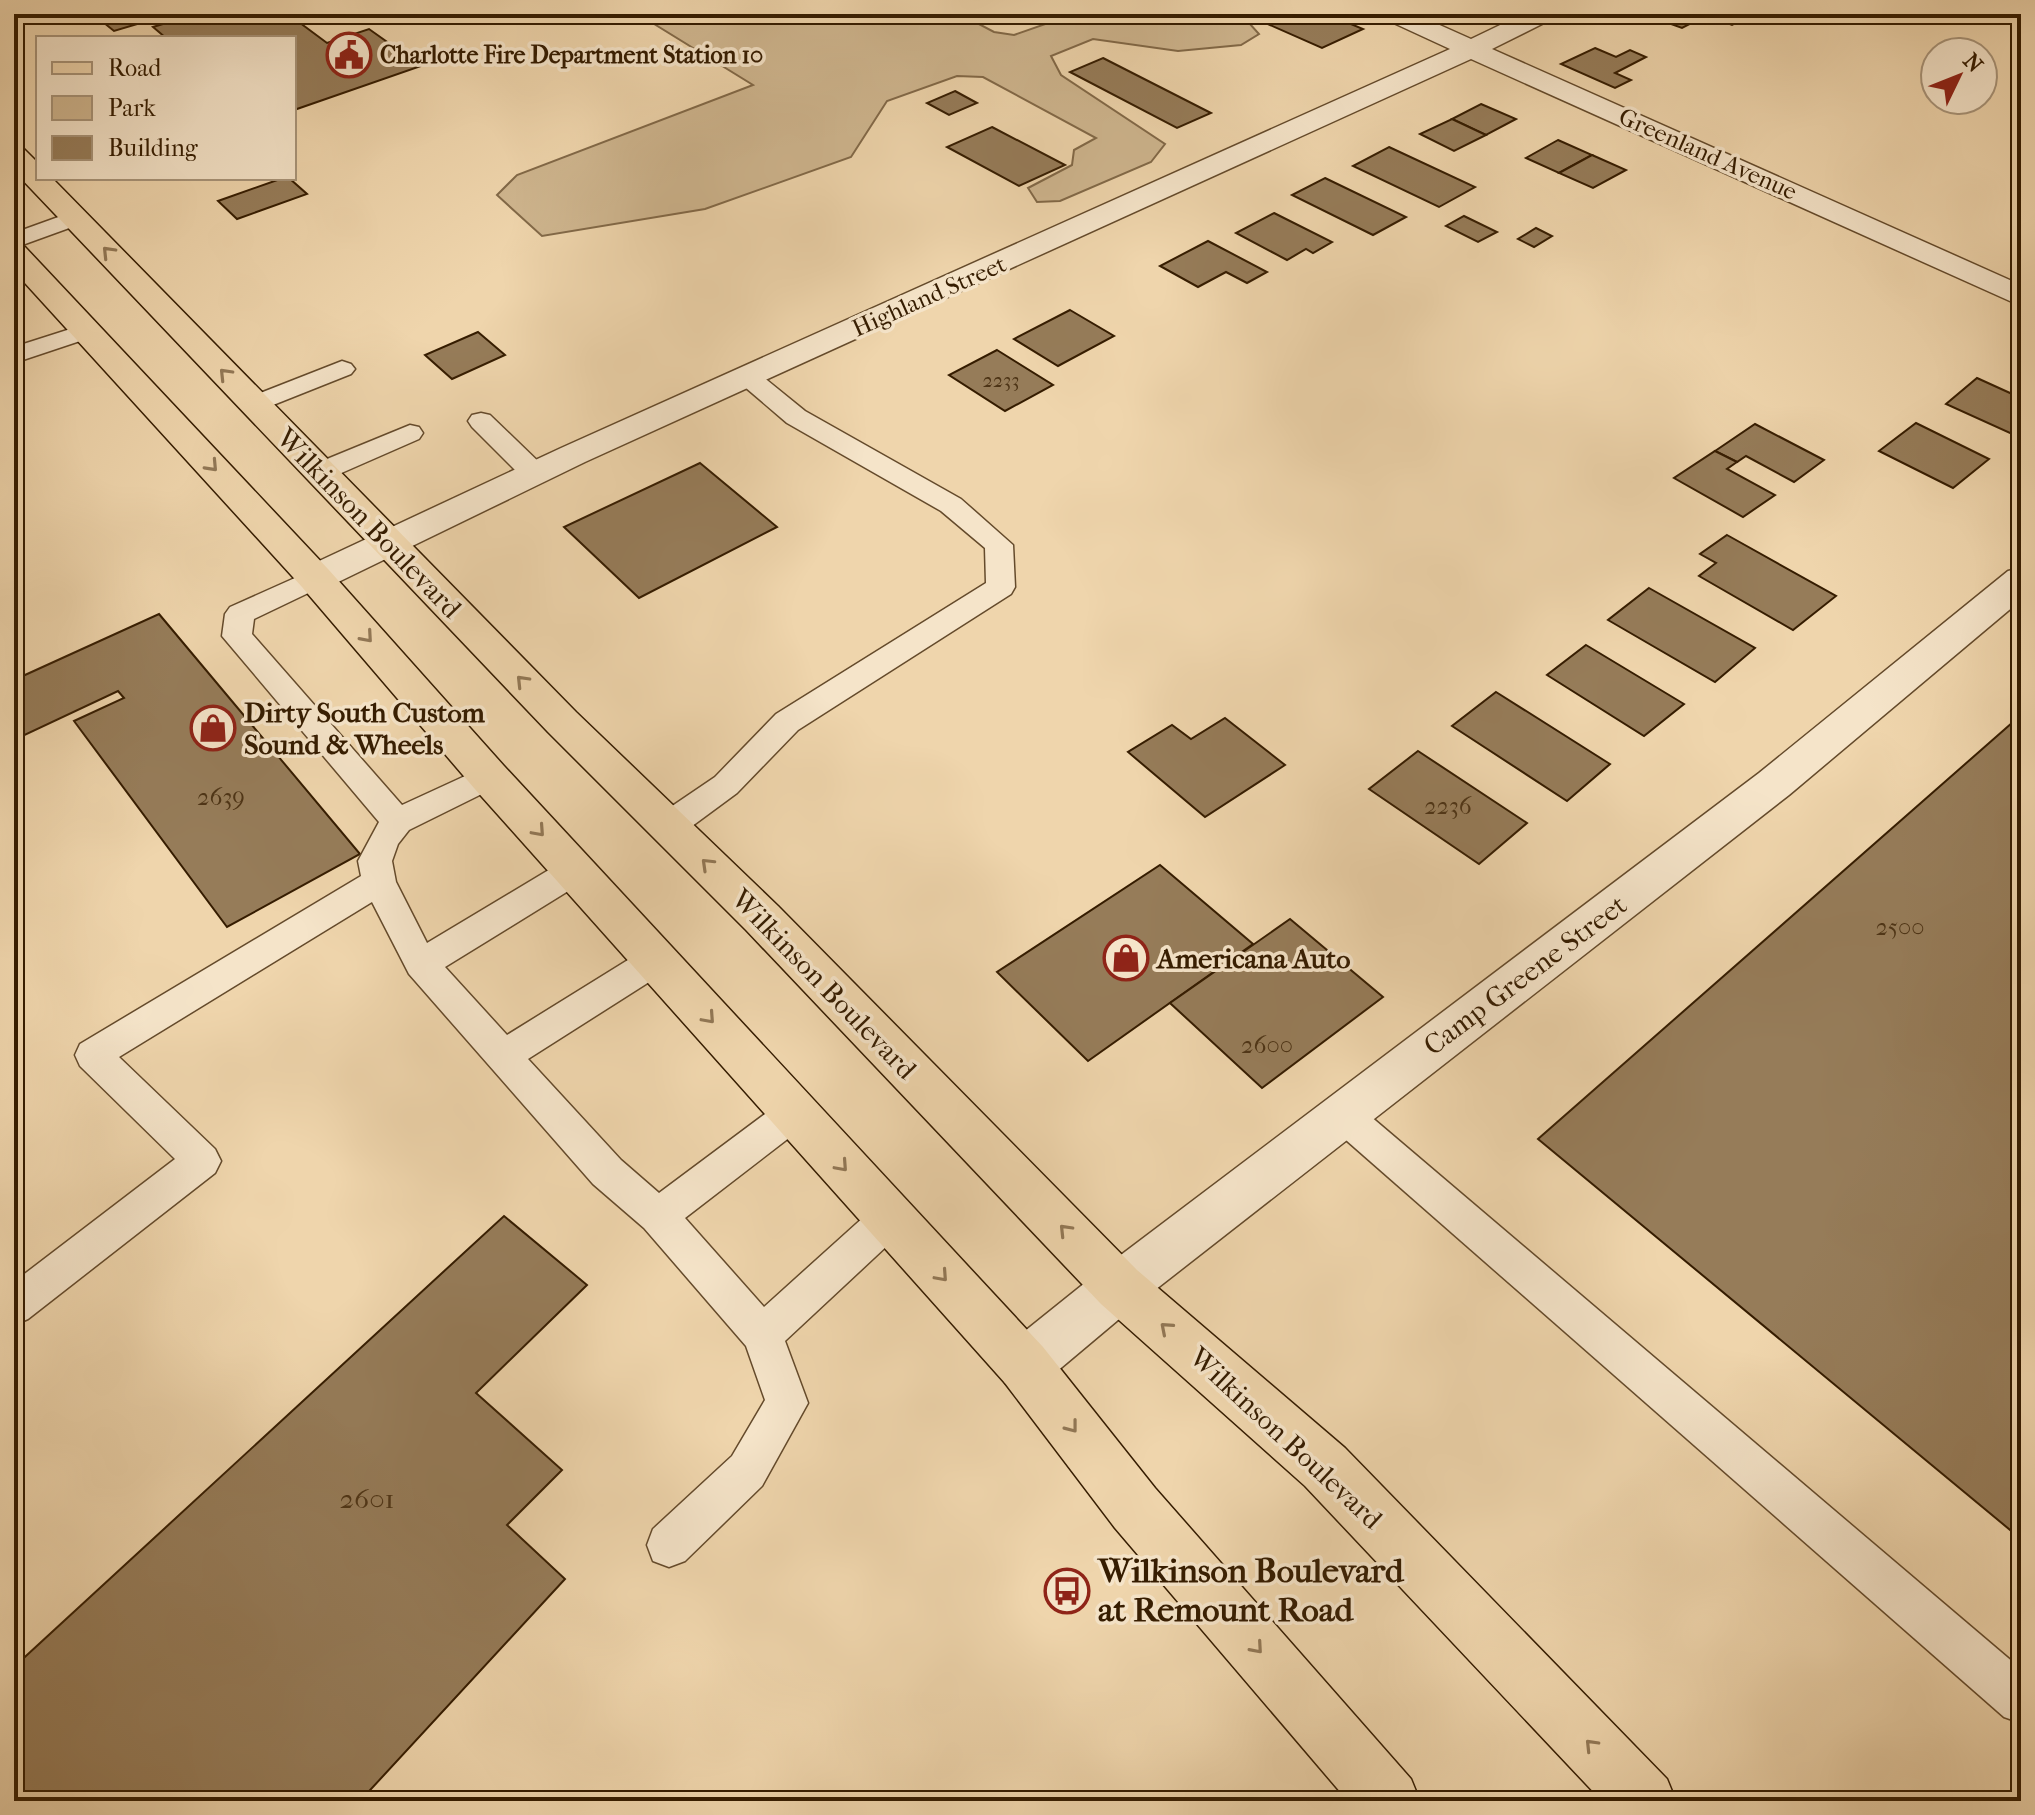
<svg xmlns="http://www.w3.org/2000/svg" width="2035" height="1815" font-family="'IM FELL French Canon',serif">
<rect width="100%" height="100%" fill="#efd5ac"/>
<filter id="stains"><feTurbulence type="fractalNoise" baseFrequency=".0025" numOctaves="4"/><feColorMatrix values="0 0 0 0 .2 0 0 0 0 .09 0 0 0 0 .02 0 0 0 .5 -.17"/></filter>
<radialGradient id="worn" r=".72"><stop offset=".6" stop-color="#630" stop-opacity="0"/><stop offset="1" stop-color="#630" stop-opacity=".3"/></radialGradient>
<!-- green -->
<path fill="#cfb68f" stroke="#826948" stroke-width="2" d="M638,14H960L994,32L1014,35L1074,14H1241L1259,34L1241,45L1178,51L1093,39L1051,56L1061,75L1165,144L1151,162L1060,201L1037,202L1028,188L1072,165L1074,150L1096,138L983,77L957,76L887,101L851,157L705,209L542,236L497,195L517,175L753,85Z"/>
<!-- building -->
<g fill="#967c59" stroke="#351c00" stroke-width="2">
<path d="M93,14H171L114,31Z"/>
<path d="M196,14H288L327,43L369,29L421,66L294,110V38H166L153,27Z"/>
<path d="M1259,14H1327L1363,29L1322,48L1252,17Z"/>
<path d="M1671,14H1753L1732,25L1707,15L1682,28L1660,20Z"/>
<path d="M1595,48L1616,57L1630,50L1646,57L1615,73L1631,80L1615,88L1561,64Z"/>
<path d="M1103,58L1211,113L1177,128L1070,72Z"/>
<path d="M955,91L977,103L949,115L927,103Z"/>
<path d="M1481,104L1516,119L1486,135L1452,119Z"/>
<path d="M1452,119L1486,135L1454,151L1420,134Z"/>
<path d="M992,127L1065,165L1019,186L947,147Z"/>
<path d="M1558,140L1592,155L1559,173L1526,158Z"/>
<path d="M1389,147L1475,187L1439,207L1353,166Z"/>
<path d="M1592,155L1626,170L1593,188L1559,173Z"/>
<path d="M283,178H289L307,194L237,219L218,201Z"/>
<path d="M1325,178L1406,217L1373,235L1292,195Z"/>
<path d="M1274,213L1332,242L1313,253L1306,249L1287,260L1236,233Z"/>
<path d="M1464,216L1497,232L1478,242L1446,226Z"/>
<path d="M1536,228L1552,236L1534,247L1518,239Z"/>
<path d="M1208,241L1267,272L1247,283L1226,272L1198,287L1160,266Z"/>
<path d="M1070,310L1114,336L1058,366L1014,339Z"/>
<path d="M478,332L505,355L452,379L425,355Z"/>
<path d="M997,350L1053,385L1005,411L949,375Z"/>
<path d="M1977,378L2021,398V438L1946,404Z"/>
<path d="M1916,423L1989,459L1953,488L1879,451Z"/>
<path d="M1755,424L1824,460L1794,482L1746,456L1737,462L1715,451Z"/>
<path d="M1715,451L1737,462L1727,469L1775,495L1743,517L1674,478Z"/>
<path d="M700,463L777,527L639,598L564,527Z"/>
<path d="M1727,535L1836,596L1793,630L1699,576L1716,563L1700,554Z"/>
<path d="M1649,588L1755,648L1715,682L1608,620Z"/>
<path d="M159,614L360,854L227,927L74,721L124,698L118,691L14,740V680Z"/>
<path d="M1586,645L1684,704L1644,736L1547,675Z"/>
<path d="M1496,692L1610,764L1567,801L1452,726Z"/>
<path d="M2021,715V1539L1538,1139Z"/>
<path d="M1225,718L1285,765L1205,817L1128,752L1172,725L1191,739Z"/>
<path d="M1418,751L1527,823L1479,864L1369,789Z"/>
<path d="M1160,865L1253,944L1088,1061L997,972Z"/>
<path d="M1290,919L1383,997L1262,1088L1170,1003Z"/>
<path d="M504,1216L587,1285L476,1393L562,1470L507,1525L565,1579L360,1801H14V1667Z"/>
</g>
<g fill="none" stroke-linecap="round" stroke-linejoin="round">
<!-- lane casing -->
<g stroke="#644a2b" stroke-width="3">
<g id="lane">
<path d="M75,211L83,213L86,218L83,223L14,248V233Z"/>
<path d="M86,324L95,326L98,331L95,336L14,363V347Z"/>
<path d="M342,361L351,364L355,369L351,374L263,409H245L241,404L245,399Z"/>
<path d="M748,369L757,372L805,411L961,499L1013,545L1015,587L1011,594L798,730L737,793L680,835L668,838L656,835L652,826L656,817L715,777L776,714L986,583L985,548L941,511L787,423L739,382L735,377L739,372Z"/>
<path d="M481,413L490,415L544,467L547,473L544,479L534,481L524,479L472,427L468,421L472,415Z"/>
<path d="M410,425L419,427L423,433L419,439L330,478L320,480L310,478L307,472L310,466Z"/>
<path d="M315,569L325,571L329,578L325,585L254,619L252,634L402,805L489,765L500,769L505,777L500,785L409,830L398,844L392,861L396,882L427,943L562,862L574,858L586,862L591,871L586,880L445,967L507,1035L644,950L656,946L668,950L673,960L668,970L528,1059L621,1160L659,1193L781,1102L794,1097L807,1102L813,1113L807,1124L685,1218L764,1307L876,1206L890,1201L904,1206L910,1218L904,1230L785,1341L808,1403L762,1486L685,1561L669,1567L653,1561L647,1545L653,1529L732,1456L765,1400L746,1346L644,1228L593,1184L409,974L372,902L119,1057L215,1149L221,1161L215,1173L28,1319L14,1325V1282L175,1159L80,1066L75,1055L80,1044L361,876L358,861L379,822L222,636L225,614L230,607Z"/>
<path d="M1343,1099L1356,1104L2021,1669V1723L2004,1717L1330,1126L1324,1115L1330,1104Z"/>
</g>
</g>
<!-- street casing -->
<g stroke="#644a2b" stroke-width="3">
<g id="street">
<path d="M1381,14H1415L1471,39L1523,14H1556L1552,19L1492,49L2021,285V306L1471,59L585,462L328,587L315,590L302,587L296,578L302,569L561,448L1450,49L1385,19Z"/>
<path d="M2021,568V600L1789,795L1137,1304L1043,1383L1024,1390L1005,1383L997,1365L1005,1347L1101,1270L1759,773L2008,571Z"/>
</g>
</g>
<!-- primary casing -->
<g stroke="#351c00" stroke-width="3">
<g id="primary">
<path d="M14,147L24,149L38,163V178H52L576,712L778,906L1137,1270L1345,1448L1667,1779L1676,1801H1602L1305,1486L1101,1304L746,930L548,732L14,171Z"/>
<path d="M14,244L25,247L328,569L504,766L1043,1347L1155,1488L1411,1779L1420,1801H1348L1115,1528L1005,1383L474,788L302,587L14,271Z"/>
</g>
</g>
<!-- lane -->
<use href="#lane" fill="#f5e4c9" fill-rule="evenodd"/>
<!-- street -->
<use href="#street" fill="#f5e4c9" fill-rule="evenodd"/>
<!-- primary -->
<use href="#primary" fill="#efd5ac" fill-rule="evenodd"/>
</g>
<!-- one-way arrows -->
<defs><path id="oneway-chevron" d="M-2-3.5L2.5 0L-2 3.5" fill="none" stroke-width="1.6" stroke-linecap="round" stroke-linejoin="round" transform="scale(2)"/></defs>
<g stroke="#927856">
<use href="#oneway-chevron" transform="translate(108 252) rotate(-134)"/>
<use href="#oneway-chevron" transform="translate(225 374) rotate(-134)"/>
<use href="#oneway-chevron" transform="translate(212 466) rotate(47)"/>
<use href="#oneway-chevron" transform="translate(367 637) rotate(49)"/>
<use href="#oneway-chevron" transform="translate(522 681) rotate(-134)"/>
<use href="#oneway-chevron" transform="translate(539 831) rotate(48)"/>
<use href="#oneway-chevron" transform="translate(707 864) rotate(-136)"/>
<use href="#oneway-chevron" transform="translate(709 1018) rotate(48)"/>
<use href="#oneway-chevron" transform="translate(842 1166) rotate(48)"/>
<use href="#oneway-chevron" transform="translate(1065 1230) rotate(-134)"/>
<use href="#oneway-chevron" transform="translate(942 1276) rotate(48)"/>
<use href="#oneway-chevron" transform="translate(1166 1328) rotate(-139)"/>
<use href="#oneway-chevron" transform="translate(1072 1427) rotate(52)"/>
<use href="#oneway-chevron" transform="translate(1257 1648) rotate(49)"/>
<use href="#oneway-chevron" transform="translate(1591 1745) rotate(-134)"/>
</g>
<!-- icons -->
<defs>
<g id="civic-ring" transform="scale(2.3)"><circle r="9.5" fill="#f5e4c9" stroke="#8f2418" stroke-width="1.5"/><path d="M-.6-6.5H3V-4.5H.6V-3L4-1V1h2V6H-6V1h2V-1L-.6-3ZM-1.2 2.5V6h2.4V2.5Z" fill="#8f2418"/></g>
<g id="shop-ring" transform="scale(2.3)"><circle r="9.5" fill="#f5e4c9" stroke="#8f2418" stroke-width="1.5"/><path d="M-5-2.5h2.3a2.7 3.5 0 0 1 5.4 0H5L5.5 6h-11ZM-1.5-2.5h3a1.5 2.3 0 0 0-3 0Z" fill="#8f2418"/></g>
<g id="bus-ring" transform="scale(2.3)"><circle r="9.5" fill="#f5e4c9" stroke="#8f2418" stroke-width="1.5"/><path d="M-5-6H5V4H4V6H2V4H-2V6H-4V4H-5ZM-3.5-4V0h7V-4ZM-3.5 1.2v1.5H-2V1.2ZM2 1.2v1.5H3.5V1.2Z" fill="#8f2418"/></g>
</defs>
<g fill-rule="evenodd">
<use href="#civic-ring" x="349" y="55"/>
<use href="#shop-ring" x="213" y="728"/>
<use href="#shop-ring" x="1126" y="958"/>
<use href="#bus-ring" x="1067" y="1591"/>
</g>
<g text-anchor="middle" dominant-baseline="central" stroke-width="7" stroke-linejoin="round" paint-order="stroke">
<!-- far-number labels -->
<g font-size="20" fill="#4d3416">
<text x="1001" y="380">2233</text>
</g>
<!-- far-poi labels -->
<g font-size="24" font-weight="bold" fill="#351c00" stroke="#f5e4c9" text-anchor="start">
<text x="380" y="55">Charlotte Fire Department Station 10</text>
</g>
<!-- far-street labels -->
<g font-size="24" fill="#351c00" stroke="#f5e4c9">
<text transform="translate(1708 154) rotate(24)">Greenland Avenue</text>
<text transform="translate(929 296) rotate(-24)">Highland Street</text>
</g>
<!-- number labels -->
<g font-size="24" fill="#4d3416">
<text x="221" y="797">2639</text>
<text x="1448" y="806">2236</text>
<text x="1900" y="927">2500</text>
<text x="1267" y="1045">2600</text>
</g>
<!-- street labels -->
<g font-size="28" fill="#351c00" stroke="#f5e4c9">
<text transform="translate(369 523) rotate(46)">Wilkinson Boulevard</text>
<text transform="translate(1525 975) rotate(-37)">Camp Greene Street</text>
<text transform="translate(824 984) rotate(46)">Wilkinson Boulevard</text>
<text transform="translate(1286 1438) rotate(43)">Wilkinson Boulevard</text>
</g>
<!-- poi labels -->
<g font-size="28" font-weight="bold" fill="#351c00" stroke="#f5e4c9" text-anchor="start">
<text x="244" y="712">Dirty South Custom<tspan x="244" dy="32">Sound &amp; Wheels</tspan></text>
<text x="1157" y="958">Americana Auto</text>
</g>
<!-- near-number labels -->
<g font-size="28" fill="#4d3416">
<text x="367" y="1498">2601</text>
</g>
<!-- near-poi labels -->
<g font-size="34" font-weight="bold" fill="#351c00" stroke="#f5e4c9" text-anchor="start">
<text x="1098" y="1571">Wilkinson Boulevard<tspan x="1098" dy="39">at Remount Road</tspan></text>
</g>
</g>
<!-- margin -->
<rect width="2035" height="1815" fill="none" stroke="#efd5ac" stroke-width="48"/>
<rect x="16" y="16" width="2003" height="1783" fill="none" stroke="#351c00" stroke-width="4"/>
<rect x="24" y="24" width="1987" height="1767" fill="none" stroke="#351c00" stroke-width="2"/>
<!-- legend -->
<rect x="36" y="36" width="260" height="144" fill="#f5e4c9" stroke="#a89479" stroke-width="2"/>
<rect x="52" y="62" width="40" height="12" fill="#efd5ac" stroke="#a89479" stroke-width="2"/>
<text x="108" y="76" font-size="24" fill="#351c00">Road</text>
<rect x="52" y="96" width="40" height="24" fill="#cfb68f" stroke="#a89479" stroke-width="2"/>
<text x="108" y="116" font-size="24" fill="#351c00">Park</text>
<rect x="52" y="136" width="40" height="24" fill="#967c59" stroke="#a89479" stroke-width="2"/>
<text x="108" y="156" font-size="24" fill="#351c00">Building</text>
<!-- north arrow -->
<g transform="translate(1959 76) rotate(47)"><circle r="38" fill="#f5e4c9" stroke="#a89479" stroke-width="2"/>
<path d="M0-6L14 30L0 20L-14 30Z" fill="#8f2418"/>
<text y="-12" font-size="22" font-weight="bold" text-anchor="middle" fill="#351c00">N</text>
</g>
<rect width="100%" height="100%" filter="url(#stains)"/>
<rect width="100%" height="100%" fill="url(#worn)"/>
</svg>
